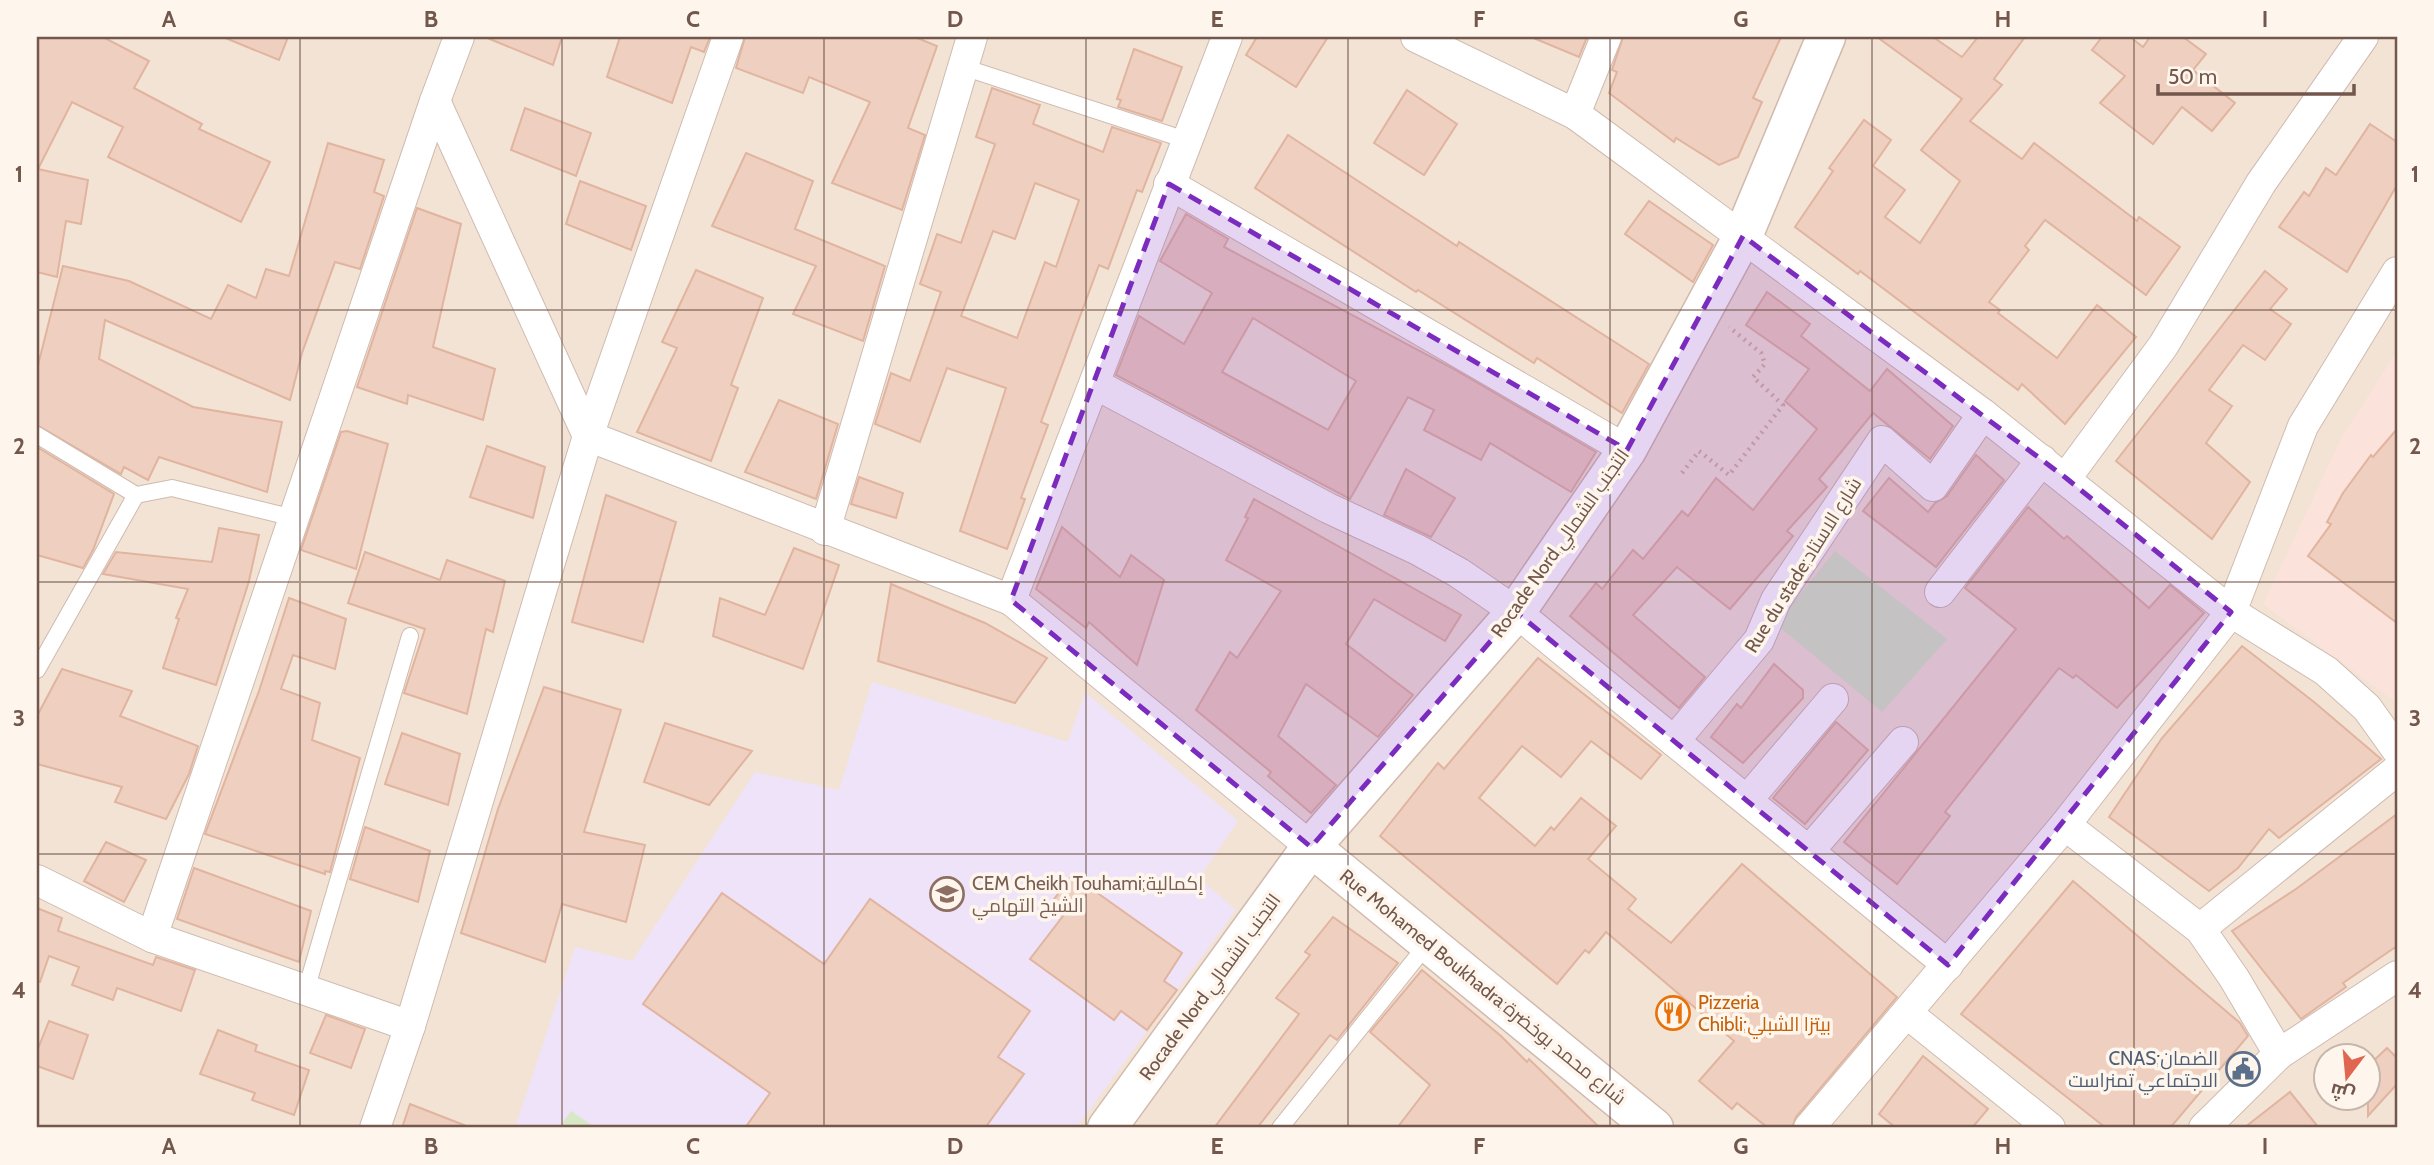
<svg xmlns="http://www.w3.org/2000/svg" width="2434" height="1165" font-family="Cabin,Cairo,sans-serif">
<rect width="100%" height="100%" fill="#fbf1e6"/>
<!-- residential -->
<path fill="#f3e3d5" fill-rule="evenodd" d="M37,37H2397V1128H37ZM2326,1056H2368V1098H2326Z"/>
<!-- commercial -->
<path fill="#fbe2da" d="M2397,351V703L2263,604L2342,437Z"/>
<!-- education -->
<path fill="#eee3f8" d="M872,682L1068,742L1085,692L1238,821L1199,878L1236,910L1076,1128H515L575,947L632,961L755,772L839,790Z"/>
<!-- pitch -->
<g fill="#d6e8c5">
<path d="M1835,551L1947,639L1882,712L1776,624Z"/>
<path d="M571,1111L596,1128H559Z"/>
</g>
<!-- building -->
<g fill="#efcfbf" stroke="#e1b4a0" stroke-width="2" fill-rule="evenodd">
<path d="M37,37H103L149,61L134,88L202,124L199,129L270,162L241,222L108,157L123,127L72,102L38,169L88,180L81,224L66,221L57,277L37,272Z"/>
<path d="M223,37H288L279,60Z"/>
<path d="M485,37H562L553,65Z"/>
<path d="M620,37H710L704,52L691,47L672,103L607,77Z"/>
<path d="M745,37H915L937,46L908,128L925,135L902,210L832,183L870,102L809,77L803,93L736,68Z"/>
<path d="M1257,37H1328L1296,87L1246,55Z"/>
<path d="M1531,37H1587L1579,57Z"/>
<path d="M1623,37H1781L1753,98L1762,102L1738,157L1719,165L1676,138L1674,142L1609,93L1617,72L1612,70Z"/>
<path d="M1877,37H1933L1962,57L1978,37H2025L1994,79L2002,85L1970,121L2022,159L2034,143L2137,221L2139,217L2180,247L2146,295L2045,220L2025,246L2029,250L1989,302L2000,310L1998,313L2057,358L2097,305L2136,337L2065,424L2022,384L2018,390L1860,271L1858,274L1795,227L1833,171L1829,168L1864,120L1891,140L1873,166L1905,190L1885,217L1920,243L1960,181L1921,150L1962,99Z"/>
<path d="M2102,37H2130L2143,47L2150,37H2183L2206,54L2193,70L2235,103L2212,131L2182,107L2153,144L2100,103L2125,76L2092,50Z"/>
<path d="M1134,49L1182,67L1162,121L1118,107L1121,100L1117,99Z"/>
<path d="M992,88L1040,105L1033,124L1103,152L1112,127L1161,143L1142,192L1137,190L1108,269L1099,265L1041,422L1048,425L1021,498L1025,499L1007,549L960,531L1006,388L947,368L920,442L875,424L891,373L910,381L941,292L920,284L937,234L961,243L995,144L976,137ZM1035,183L1079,200L1056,267L1045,262L1017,338L961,316L993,231L1015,239Z"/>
<path d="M1407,90L1457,124L1424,175L1374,143Z"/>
<path d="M525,108L591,133L576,176L511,150Z"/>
<path d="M2370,124L2397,142V185L2347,272L2279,227L2304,192L2309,196L2326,168L2336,175Z"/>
<path d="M1288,135L1457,246L1459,242L1649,364L1622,413L1537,358L1534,363L1418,290L1416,292L1255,188Z"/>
<path d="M328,143L384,160L374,192L384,196L360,269L335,262L302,353L290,400L105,320L99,359L193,407L282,422L267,492L159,457L148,480L124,467L121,474L37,425V369L63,266L129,281L211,319L228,285L256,298L266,269L289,276Z"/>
<path d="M746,153L813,181L795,229L885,266L863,341L793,314L816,266L712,226Z"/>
<path d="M580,181L646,206L631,250L566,224Z"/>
<path d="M1649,201L1713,245L1693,282L1625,234Z"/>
<path d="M417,208L461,224L433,347L495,369L483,420L408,395L407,404L357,387Z"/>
<path d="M1186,214L1228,239L1224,247L1452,368L1596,452L1571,492L1490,443L1481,460L1424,430L1434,410L1408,397L1350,499L1116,375L1139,316L1184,344L1212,293L1160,261ZM1253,318L1356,381L1328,430L1222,372Z"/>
<path d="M696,270L763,298L731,385L738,388L711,461L637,432L677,348L662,342Z"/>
<path d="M2265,271L2287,289L2270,309L2291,324L2265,360L2243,345L2209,390L2232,406L2206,443L2250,482L2212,539L2116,461Z"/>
<path d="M1767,292L1810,324L1801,336L1870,391L1887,369L1953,426L1930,459L1873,413L1819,479L1827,487L1787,531L1793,536L1730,609L1677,567L1633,615L1705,677L1679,708L1570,616L1596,583L1602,589L1633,550L1643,559L1682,511L1688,516L1716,478L1753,510L1817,429L1785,401L1809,369L1746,325Z"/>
<path d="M779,400L838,424L816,499L745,472Z"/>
<path d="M2397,429V623L2308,556L2331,524L2327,522L2343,493L2371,455L2373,457Z"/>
<path d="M347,431L388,444L356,569L301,550L341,432Z"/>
<path d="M487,446L545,467L533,518L470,497Z"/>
<path d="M37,447L114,494L93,550L83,568L37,555Z"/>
<path d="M1976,455L2004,480L1936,567L1863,511L1889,478L1928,512L1935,503L1947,496Z"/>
<path d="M1406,469L1455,498L1431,537L1384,515Z"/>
<path d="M859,477L903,493L896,518L851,504Z"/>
<path d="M606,495L676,522L643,642L572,622Z"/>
<path d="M1254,499L1461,615L1445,641L1374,599L1346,644L1413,695L1378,737L1306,684L1278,736L1336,785L1311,813L1268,776L1271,772L1196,710L1230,652L1237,658L1281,591L1226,560L1248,518L1245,517Z"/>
<path d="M2028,507L2064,539L2067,536L2149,608L2170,585L2204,613L2117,708L2076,675L2073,678L2059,668L1945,812L1950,816L1897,884L1844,842L2016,629L1965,588Z"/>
<path d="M1062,527L1120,577L1131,555L1164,580L1137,665L1089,622L1086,628L1036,589Z"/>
<path d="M219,528L259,535L249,581L216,685L163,668L179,619L176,618L188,589L103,574L116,552L212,562Z"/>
<path d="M794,548L839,565L803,669L713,636L720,598L765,615Z"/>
<path d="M365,552L440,580L447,560L505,581L493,632L486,629L467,714L404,693L425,629L348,603Z"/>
<path d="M891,584L985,623L1047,658L1015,703L878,661Z"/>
<path d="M289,598L346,619L335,669L293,655L281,689L320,703L312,740L360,758L330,872L325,871V874L205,834L259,691Z"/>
<path d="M2242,646L2314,702L2381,759L2279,838L2269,829L2238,868L2209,891L2109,817L2162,738Z"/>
<path d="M1538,658L1661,755L1641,779L1591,741L1561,777L1522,746L1479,798L1535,846L1551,827L1554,830L1581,798L1616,826L1588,859L1636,899L1628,909L1671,943L1742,864L1897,997L1796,1117L1792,1128H1768L1737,1103L1732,1109L1699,1081L1734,1041L1606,932L1589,953L1585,950L1557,984L1380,836L1438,763L1444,769Z"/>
<path d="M1774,664L1803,690V698L1743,763L1711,737L1737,704L1741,708Z"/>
<path d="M62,669L132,691L120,716L198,746L189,774L166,819L115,802L122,787L37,764V716Z"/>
<path d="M544,687L621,710L584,832L645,845L626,922L562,904L545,962L461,933L498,809Z"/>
<path d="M1836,722L1868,750L1805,824L1773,798Z"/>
<path d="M665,723L752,751L709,805L644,782Z"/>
<path d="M402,733L460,754L448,805L385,784Z"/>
<path d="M2397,814V946L2343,983L2346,987L2301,1019L2232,931L2296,889Z"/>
<path d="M365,827L430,851L418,902L350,879Z"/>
<path d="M106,842L146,860L124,902L84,881Z"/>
<path d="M194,868L311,911L299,962L177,919Z"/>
<path d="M1072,875L1182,953L1164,981L1177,990L1147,1030L1121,1011L1114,1020L1030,959L1063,916L1049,906Z"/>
<path d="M2073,881L2240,1023L2248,1036L2170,1128H2106L1961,1014Z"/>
<path d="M722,893L824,964L870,899L1030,1011L998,1057L1024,1074L985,1128H745L770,1093L643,1004Z"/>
<path d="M37,908L62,918L58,931L153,965L156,957L195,970L181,1011L117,988L113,1000L72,985L79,967L49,956L40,982L37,981Z"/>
<path d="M1333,917L1398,963L1337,1040L1330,1035L1257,1128H1214L1299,1014L1276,998L1310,955L1305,952Z"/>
<path d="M1422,970L1501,1036L1527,1062L1529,1059L1600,1128H1397L1430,1085L1370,1032Z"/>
<path d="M326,1015L365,1029L351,1068L310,1053Z"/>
<path d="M49,1021L88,1035L73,1079L37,1066V1051Z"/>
<path d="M218,1030L257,1045L255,1051L309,1070L294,1115L252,1100L255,1093L200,1074Z"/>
<path d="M2387,1048L2397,1058V1084L2368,1116V1066Z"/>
<path d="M1923,1056L1988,1109L1972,1128H1896L1879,1114Z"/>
<path d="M2290,1092L2319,1128H2244Z"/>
<path d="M410,1104L469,1127V1128H402Z"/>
</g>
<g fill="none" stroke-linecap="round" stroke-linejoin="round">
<!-- lane casing -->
<g stroke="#cfbbb0" stroke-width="18">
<g id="lane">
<path d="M963,67L1186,140"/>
<path d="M37,435L136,495L172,488L294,518"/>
<path d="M37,670L136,495"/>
<path d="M306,990L410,636"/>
<path d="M1280,1128L1429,942"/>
</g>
</g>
<!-- street casing -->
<g stroke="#cfbbb0" stroke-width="32">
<g id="street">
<path d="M728,37L588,436L1011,600L1227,37"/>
<path d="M1416,37L1575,114L1983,414L2231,612L2065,825L1809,1128"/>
<path d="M435,101L459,37"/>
<path d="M1575,114L1606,37"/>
<path d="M1169,184L1627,450"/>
<path d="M2397,272L2303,426L2231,612L2326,671L2367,708L2397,750"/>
<path d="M1095,384L1328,508L1418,550L1459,573L1516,612L1948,965"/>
<path d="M2066,478L2163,346L2261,183L2363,37"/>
<path d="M825,530L972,37"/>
<path d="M1940,592L2042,460"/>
<path d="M1011,600L1311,847"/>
<path d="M1674,741L1759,640L1776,600L1882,441L1933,486L1983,414"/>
<path d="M1747,800L1833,699"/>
<path d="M2065,825L2200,929L2234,978L2279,1054L2397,976"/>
<path d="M1809,851L1903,742"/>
<path d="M37,880L152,937L410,1026"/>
<path d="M2200,929L2397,770"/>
<path d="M152,937L435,101L588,436L410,1026L375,1128"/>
<path d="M1908,1014L2050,1128"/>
<path d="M2204,1128L2279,1054"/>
</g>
</g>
<!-- secondary casing -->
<g stroke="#d1baad" stroke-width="41">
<g id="secondary">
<path d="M1311,847L1654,1128"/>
<path d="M1107,1128L1311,847L1516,612L1627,450L1743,236L1826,37"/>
</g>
</g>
<!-- path -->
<path stroke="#d4b2a2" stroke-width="4.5" stroke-dasharray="2 5" stroke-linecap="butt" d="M1682,473L1699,451L1729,475L1783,405L1753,377L1765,364L1761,353L1729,327"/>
<!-- lane -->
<use href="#lane" stroke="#fff" stroke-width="16"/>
<!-- street -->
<use href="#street" stroke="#fff" stroke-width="30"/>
<!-- secondary -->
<use href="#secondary" stroke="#fff" stroke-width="38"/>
</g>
<!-- marked area -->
<path fill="#7b2cbf" fill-opacity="0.2" stroke="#7b2cbf" stroke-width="5" stroke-dasharray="14 9" stroke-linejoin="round" d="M1169,184L1627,450L1743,236L2066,478L2231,612L1948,965L1516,612L1311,847L1011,600Z"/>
<!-- grid -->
<path fill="none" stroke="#73574c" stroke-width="2" stroke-opacity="0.55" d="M300,37V1128M562,37V1128M824,37V1128M1086,37V1128M1348,37V1128M1610,37V1128M1872,37V1128M2134,37V1128M37,310H2397M37,582H2397M37,854H2397"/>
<!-- icons -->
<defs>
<g id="school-ring" transform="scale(1.75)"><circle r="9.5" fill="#fef6ec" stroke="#8d6e63" stroke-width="1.5"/><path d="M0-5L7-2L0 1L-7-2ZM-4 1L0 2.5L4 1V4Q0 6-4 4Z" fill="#8d6e63"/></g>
<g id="restaurant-ring" transform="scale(1.75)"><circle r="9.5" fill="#fef6ec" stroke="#e8710a" stroke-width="1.5"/><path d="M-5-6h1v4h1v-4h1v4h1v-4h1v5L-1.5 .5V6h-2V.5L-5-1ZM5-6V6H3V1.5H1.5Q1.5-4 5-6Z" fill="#e8710a"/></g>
<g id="civic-ring" transform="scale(1.75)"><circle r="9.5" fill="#fef6ec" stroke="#5c6f8a" stroke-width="1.5"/><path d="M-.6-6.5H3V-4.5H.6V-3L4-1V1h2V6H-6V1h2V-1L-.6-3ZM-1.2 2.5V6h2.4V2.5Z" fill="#5c6f8a"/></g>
</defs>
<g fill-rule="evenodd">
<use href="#school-ring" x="947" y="894"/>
<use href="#restaurant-ring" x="1673" y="1013"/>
<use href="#civic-ring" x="2243" y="1069"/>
</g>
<g text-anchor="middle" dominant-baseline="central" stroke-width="7" stroke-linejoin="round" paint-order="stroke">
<!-- street labels -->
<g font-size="19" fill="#73574c" stroke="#fef6ec">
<text transform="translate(1560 543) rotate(-55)">Rocade Nord,التجنب الشمالي</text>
<text transform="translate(1803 565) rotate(-58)">Rue du stade;شارع الاستاد</text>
<text transform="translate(1210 987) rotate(-54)">Rocade Nord,التجنب الشمالي</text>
<text transform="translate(1483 987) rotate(39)">Rue Mohamed Boukhadra;شارع محمد بوخضرة</text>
</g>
<!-- education labels -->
<g font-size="19" fill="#785e54" stroke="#fef6ec" text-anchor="start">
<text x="972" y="883">CEM Cheikh Touhami;إكمالية<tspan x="972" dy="22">الشيخ التهامي</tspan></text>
</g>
<!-- food labels -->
<g font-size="19" fill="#c56008" stroke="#fef6ec" text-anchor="start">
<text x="1698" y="1002">Pizzeria<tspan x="1698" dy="22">Chibli;بيتزا الشبلي</tspan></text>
</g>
<!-- service labels -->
<g font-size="19" fill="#4e5e75" stroke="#fef6ec" text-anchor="end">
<text x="2218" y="1058">CNAS;الضمان<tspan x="2218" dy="22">الاجتماعي تمنراست</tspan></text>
</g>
</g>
<!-- border -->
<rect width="2434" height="1165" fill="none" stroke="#fef6ec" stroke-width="77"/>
<!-- north arrow -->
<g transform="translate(2347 1077) rotate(196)"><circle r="33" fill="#fef6ec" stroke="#c6b6ac" stroke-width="2"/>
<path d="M0-5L12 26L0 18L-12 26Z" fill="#e06651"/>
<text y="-10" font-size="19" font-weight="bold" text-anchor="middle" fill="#73574c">ش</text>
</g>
<!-- scale -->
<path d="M2158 84v10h196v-10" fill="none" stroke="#73574c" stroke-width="3.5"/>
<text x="2168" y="84" font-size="21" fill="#73574c" stroke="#fef6ec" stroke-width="5" paint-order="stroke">50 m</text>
<rect x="38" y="38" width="2358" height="1088" fill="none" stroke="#73574c" stroke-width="2.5"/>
<g font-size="23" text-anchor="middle" font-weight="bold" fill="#73574c">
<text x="169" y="27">A</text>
<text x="431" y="27">B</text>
<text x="693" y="27">C</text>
<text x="955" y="27">D</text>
<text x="1217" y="27">E</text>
<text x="1479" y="27">F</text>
<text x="1741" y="27">G</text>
<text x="2003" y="27">H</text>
<text x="2265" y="27">I</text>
<text x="19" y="182">1</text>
<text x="2415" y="182">1</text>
<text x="19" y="454">2</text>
<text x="2415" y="454">2</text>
<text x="19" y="726">3</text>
<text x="2415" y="726">3</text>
<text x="19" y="998">4</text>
<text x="2415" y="998">4</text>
<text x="169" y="1154">A</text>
<text x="431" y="1154">B</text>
<text x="693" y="1154">C</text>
<text x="955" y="1154">D</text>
<text x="1217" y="1154">E</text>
<text x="1479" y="1154">F</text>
<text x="1741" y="1154">G</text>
<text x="2003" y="1154">H</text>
<text x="2265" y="1154">I</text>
</g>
</svg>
